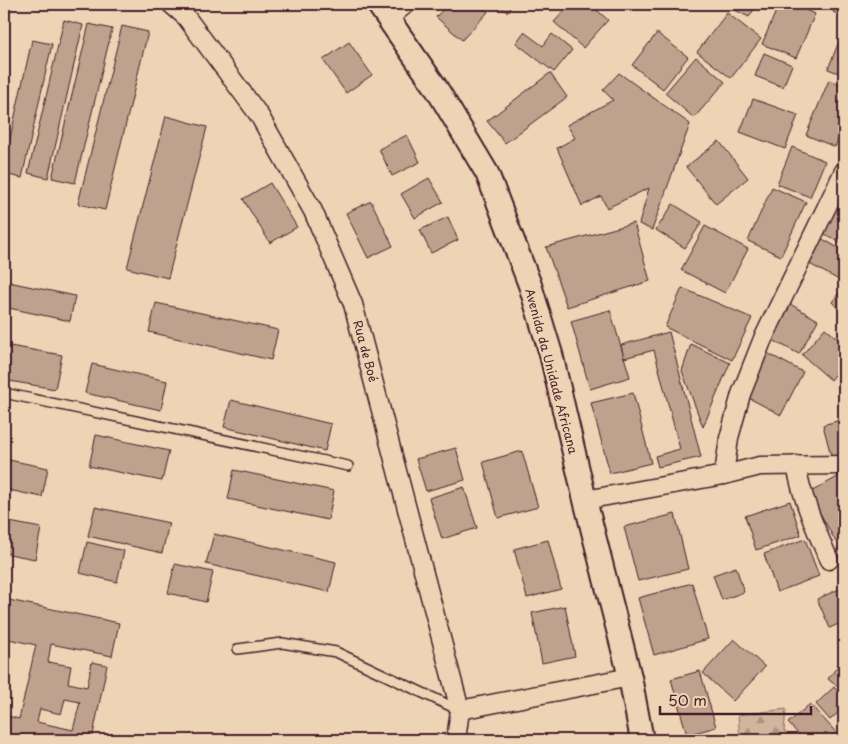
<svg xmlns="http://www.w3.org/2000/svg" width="848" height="744" font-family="'Playpen Sans',sans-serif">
<defs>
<pattern id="forest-firs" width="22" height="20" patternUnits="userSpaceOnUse" patternTransform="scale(1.25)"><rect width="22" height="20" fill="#d1b69e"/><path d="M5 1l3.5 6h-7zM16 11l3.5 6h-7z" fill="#ac9381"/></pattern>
</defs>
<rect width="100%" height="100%" fill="#ecd4b4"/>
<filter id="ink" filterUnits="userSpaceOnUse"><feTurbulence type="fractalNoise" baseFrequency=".02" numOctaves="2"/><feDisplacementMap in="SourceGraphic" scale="10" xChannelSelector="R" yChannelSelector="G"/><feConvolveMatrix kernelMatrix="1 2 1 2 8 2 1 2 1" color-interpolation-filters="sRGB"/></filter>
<g filter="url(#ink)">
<!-- forest -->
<path fill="url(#forest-firs)" stroke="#8e6a64" d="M786,709L784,731L795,740H740L738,715Z"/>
<!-- building -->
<g fill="#bfa28e" stroke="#4a1f2b" fill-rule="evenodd">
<path d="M448,4H479L488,12L462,40L436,17Z"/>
<path d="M496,4H513L507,12Z"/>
<path d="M571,4H590L608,20L583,48L554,22Z"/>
<path d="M723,4H757L749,17Z"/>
<path d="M779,4H790L815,14L796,58L762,44Z"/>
<path d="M807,4H820L818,8Z"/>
<path d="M836,4H844V17L833,12Z"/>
<path d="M727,13L761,39L731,78L697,52Z"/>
<path d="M64,20L83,25L48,178L28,173Z"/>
<path d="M89,24L112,29L75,183L52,178Z"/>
<path d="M122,26L148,32L105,210L78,204Z"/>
<path d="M844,29V75L828,69Z"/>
<path d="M524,32L543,46L552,34L572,50L554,72L516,43Z"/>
<path d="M657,33L688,57L663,89L632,65Z"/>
<path d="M32,40L52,44L22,178L4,174V165Z"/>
<path d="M349,42L372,75L346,93L323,60Z"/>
<path d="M764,53L792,65L783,87L755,76Z"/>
<path d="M696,57L725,82L694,118L665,93Z"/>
<path d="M550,73L567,97L505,143L487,121Z"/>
<path d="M619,73L690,124L652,230L639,224L649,188L607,208L601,196L582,206L557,148L575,138L567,125L613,100L603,90Z"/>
<path d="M829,80L844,86V124L835,147L806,135Z"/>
<path d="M753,99L798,115L785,149L740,132Z"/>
<path d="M166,116L207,127L168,278L127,268Z"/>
<path d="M407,135L420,162L392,176L379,149Z"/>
<path d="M719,141L748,178L716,204L686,167Z"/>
<path d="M792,147L825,161L810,197L777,184Z"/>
<path d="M429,178L443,202L415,218L401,194Z"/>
<path d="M270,183L297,227L270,243L243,199Z"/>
<path d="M772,187L806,202L781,256L748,241Z"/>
<path d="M838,200L844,204V245L820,231Z"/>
<path d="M371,201L393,246L368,258L346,213Z"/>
<path d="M673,204L702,222L685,248L656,230Z"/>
<path d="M448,217L458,240L431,253L420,230Z"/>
<path d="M634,223L650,281L567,307L546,247Z"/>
<path d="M705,226L748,249L725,293L681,270Z"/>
<path d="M817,236L844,251V270L839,280L804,261Z"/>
<path d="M4,281L75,296L70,321L4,307Z"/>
<path d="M844,286V315L832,302Z"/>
<path d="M682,288L752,318L732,360L665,327Z"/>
<path d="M156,303L278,330L271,360L149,332Z"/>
<path d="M790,304L818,320L799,354L771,339Z"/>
<path d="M610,310L630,377L590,389L571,321Z"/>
<path d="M825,328L844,344V364L831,380L802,355Z"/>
<path d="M669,332L701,457L658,467L655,456L680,449L654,350L624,358L621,345Z"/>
<path d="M691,344L730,363L703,427L682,371Z"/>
<path d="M4,345L62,355L55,389L4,380Z"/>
<path d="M767,353L803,372L781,415L745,396Z"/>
<path d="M92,364L167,381L161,410L85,393Z"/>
<path d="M633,393L651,463L610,473L591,403Z"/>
<path d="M231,400L331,424L325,451L224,427Z"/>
<path d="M844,419V456L832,459L823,425Z"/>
<path d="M96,435L169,451L162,481L89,466Z"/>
<path d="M456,448L465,480L426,491L416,459Z"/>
<path d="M522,451L538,507L498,518L483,462Z"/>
<path d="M4,459L48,468L42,497L4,489Z"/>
<path d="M234,470L334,491L328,520L228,499Z"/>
<path d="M843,474L844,477V537L836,542L809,493Z"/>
<path d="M464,487L477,528L442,539L429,498Z"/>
<path d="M790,501L801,535L756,550L745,516Z"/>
<path d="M95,507L169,523L162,553L88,536Z"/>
<path d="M675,514L688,569L638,581L624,527Z"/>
<path d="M4,521L41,528L35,559L4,553Z"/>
<path d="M214,534L336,562L329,592L206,564Z"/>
<path d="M805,539L819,576L777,592L764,554Z"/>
<path d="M548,540L561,589L527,598L514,549Z"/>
<path d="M87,542L124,551L117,582L80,573Z"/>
<path d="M844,545V568L843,569L833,552Z"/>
<path d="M175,564L213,572L206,602L168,593Z"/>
<path d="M736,567L744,592L722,600L713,575Z"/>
<path d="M692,583L708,639L654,655L638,598Z"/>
<path d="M844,587V621L830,628L817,599Z"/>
<path d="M4,599L119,623L112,656L51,644L48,662L71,666L68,683L87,687L92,662L107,665L92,740H4V715L19,719L36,645L4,638ZM65,699L80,702L73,730L37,722L40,709L61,714Z"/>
<path d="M565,606L575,656L542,663L532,613Z"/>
<path d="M734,639L765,667L733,701L703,673Z"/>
<path d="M844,658V692L828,679Z"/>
<path d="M700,671L716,727L687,735L671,679Z"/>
<path d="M834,687L844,698V707L830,720L816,704Z"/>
<path d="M810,704L843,740H804L788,723Z"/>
</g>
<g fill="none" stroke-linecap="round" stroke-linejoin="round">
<!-- service casing -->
<g stroke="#4a1f2b" stroke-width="12">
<g id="service">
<path d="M4,393L348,466"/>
<path d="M238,649L282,643L336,652L459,710"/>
</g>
</g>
<!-- minor casing -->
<g stroke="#4a1f2b" stroke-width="21">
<g id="minor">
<path d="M171,4L186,17L259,115L313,211L353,304L460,710L456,740"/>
<path d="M389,18L406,4"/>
<path d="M796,465C802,499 815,528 829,560"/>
<path d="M724,475L760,466L844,465"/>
<path d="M585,500L724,475L729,438L741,394L762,341L844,171"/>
<path d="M460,710L630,677"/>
</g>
</g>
<!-- tertiary casing -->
<g stroke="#4a1f2b" stroke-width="26">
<path id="tertiary" d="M378,4L435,86L487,173L530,285L551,354L585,500L630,677L642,740"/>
</g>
<!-- service -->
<use href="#service" stroke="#ecd4b4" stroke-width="9"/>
<!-- minor -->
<use href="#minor" stroke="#ecd4b4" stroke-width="18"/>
<!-- tertiary -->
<use href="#tertiary" stroke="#ecd4b4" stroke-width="22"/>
</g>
</g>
<g text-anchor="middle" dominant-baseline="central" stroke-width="4" stroke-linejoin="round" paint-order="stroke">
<!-- street labels -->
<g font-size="12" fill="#4a1f2b" stroke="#ecd4b4">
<text transform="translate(366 351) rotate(75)">Rua de Boé</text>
<text transform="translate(552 371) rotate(75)">Avenida da Unidade Africana</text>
</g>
</g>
<!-- margin -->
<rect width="848" height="744" fill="none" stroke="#ecd4b4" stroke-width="20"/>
<rect x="10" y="10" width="828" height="724" fill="none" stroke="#4a1f2b" stroke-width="2" filter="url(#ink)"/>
<!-- scale -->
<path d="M660 706v8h151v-8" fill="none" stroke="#4a1f2b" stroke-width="2.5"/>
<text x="668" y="706" font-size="15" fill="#4a1f2b" stroke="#ecd4b4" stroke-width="4" paint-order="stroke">50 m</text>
</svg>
